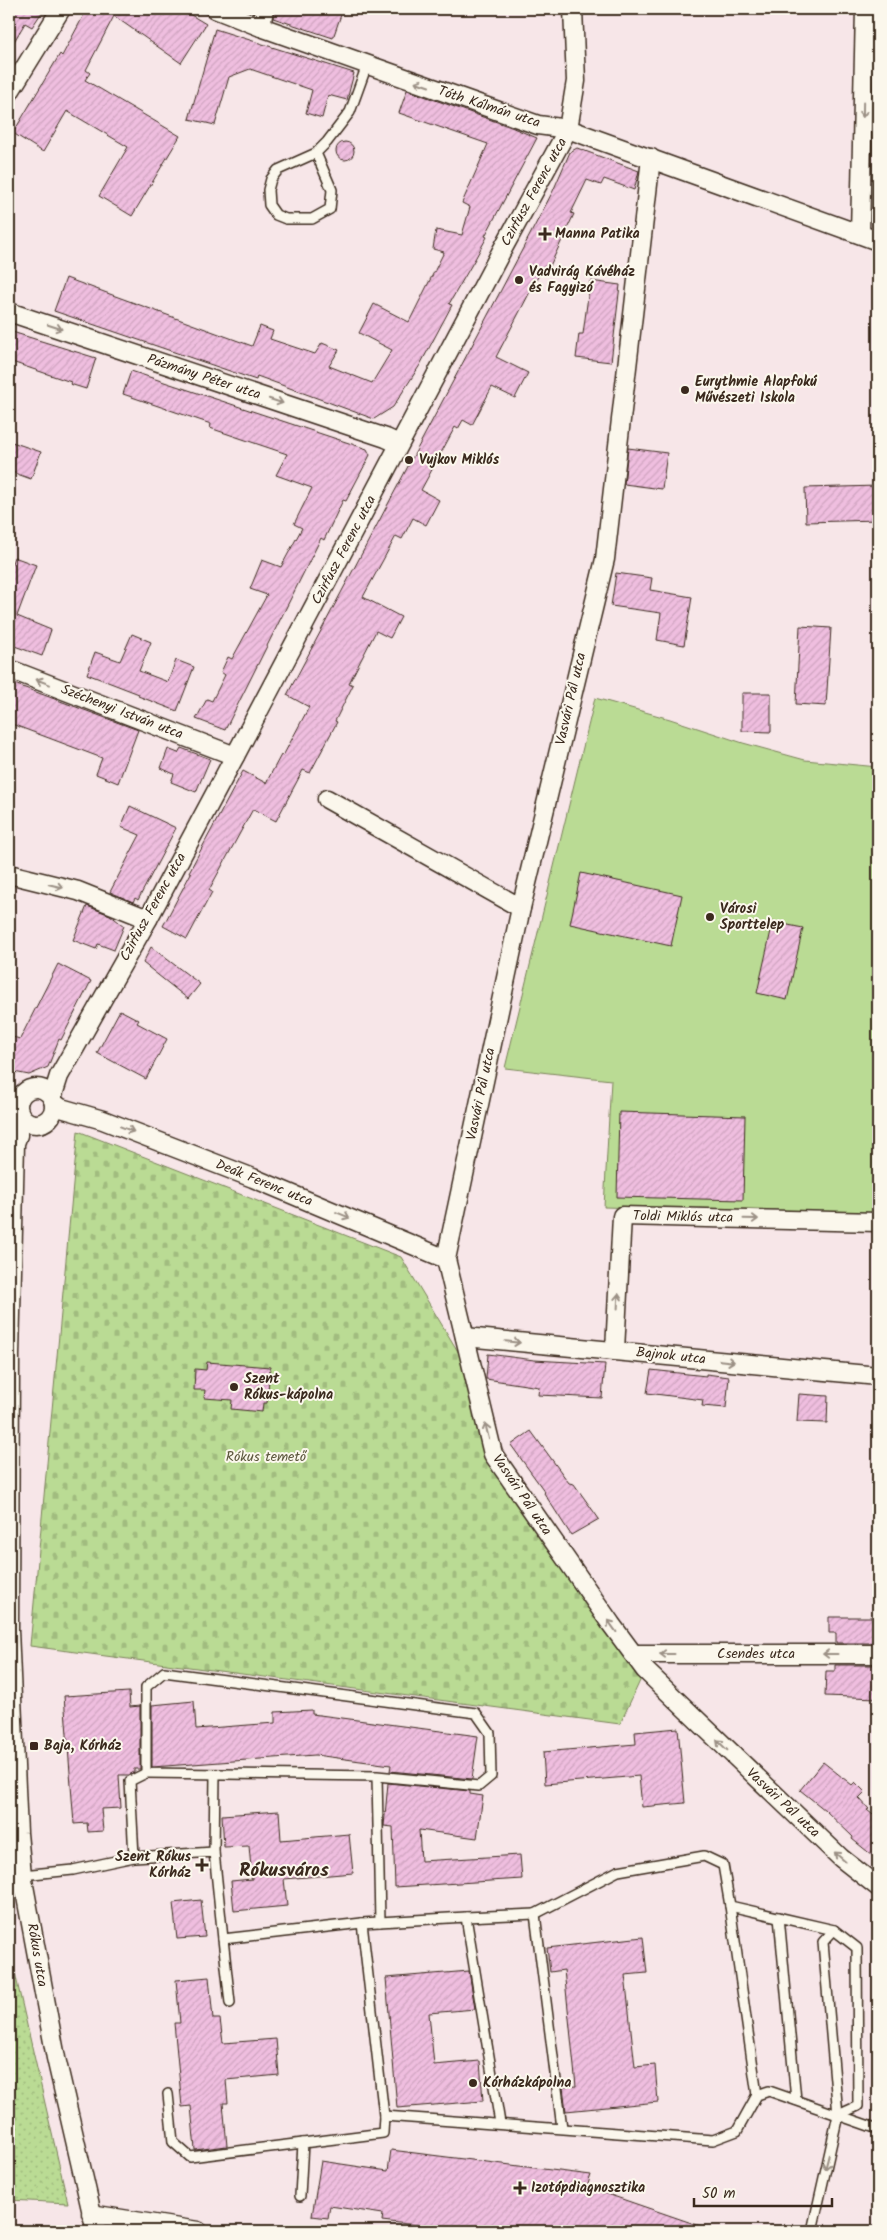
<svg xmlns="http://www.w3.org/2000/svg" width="887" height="2240" font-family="Kalam,sans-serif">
<defs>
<pattern id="green-dots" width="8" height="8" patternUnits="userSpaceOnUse" patternTransform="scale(1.25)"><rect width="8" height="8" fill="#badb94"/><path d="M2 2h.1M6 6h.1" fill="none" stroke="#a1bc7f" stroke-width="1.8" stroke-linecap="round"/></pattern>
<pattern id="cemetery-stones" width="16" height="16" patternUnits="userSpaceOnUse" patternTransform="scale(1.25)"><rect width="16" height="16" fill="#badb94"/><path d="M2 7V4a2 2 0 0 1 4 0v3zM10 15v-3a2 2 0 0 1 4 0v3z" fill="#a1bc7f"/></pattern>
<pattern id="building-hatch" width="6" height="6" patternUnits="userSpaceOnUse" patternTransform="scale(1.25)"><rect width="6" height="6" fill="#efbedf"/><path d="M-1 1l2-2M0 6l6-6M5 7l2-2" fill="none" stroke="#cea3bf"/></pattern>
</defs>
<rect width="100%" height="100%" fill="#f7e6e8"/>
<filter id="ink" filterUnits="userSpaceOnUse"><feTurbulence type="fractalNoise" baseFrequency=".02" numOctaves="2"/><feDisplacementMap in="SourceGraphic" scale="10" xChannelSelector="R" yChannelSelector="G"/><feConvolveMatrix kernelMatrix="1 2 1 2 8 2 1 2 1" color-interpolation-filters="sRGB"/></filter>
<g filter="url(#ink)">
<!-- green -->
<path fill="url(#green-dots)" stroke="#7a8259" d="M9,1947L68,2203L9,2200Z"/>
<!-- cemetery -->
<path fill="url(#cemetery-stones)" stroke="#7a8259" d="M78,1131L401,1257L474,1378L493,1454L645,1670L620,1724L30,1646Z"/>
<!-- pitch -->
<path fill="#badb94" stroke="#7a8259" d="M595,698L670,719L743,743L805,760L878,767V1215L604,1207L611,1080L505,1068Z"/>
<!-- building -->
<g fill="url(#building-hatch)" stroke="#3b2a1e">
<path d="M9,9H44L32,27L25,23L9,50Z"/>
<path d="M87,9H181L206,24L181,63L114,16L86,70L90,73L85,80L180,136L132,216L99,196L128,147L67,111L43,152L13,133L60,54L62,56Z"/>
<path d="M274,9H343L333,38L273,18Z"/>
<path d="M215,29L354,73L347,100L328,95L322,118L306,113L312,90L250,69L229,77L215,125L189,119Z"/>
<path d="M407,90L511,127L537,138L485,236L487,237L475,259L449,304L452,305L420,365L393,407L374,419L257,376L256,380L54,311L66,278L252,346L260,326L273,331L270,339L315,354L322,343L339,350L329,366L372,383L392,350L359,333L374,304L409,322L444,252L433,249L436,230L462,235L470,207L462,203L488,144L399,113Z"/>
<circle cx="345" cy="151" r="9"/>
<path d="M577,148L639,171L634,190L604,179L601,185L587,180L571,213L574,214L549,268L543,267L496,357L528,373L515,398L492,387L472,425L463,420L458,429L455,427L421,490L439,500L426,525L413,518L402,539L396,536L363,597L401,617L390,638L376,631L349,683L353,685L335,721L337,722L310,773L303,770L276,821L253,809L209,890L212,892L187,939L163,926L191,873L189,872L243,771L266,783L281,755L283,756L309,707L287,695L478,334L553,191L570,152Z"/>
<path d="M590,281L620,285L611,362L576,358L579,334H583Z"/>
<path d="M9,331L96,358L86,389L70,384L71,382L9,361Z"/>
<path d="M131,371L367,449L370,455L346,501L343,500L324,540L321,538L225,730L196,719L207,699L212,701L225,675L221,672L228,657L232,659L267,595L250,589L262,560L281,567L302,528L294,524L312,488L276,475L287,454L210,428L211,424L123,394Z"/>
<path d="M9,441L41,452L31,479L9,471Z"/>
<path d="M628,448L667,453L662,489L624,484Z"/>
<path d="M878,486V520L806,522L805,488Z"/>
<path d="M14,557L36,565L17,616L51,630L42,656L9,644V572Z"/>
<path d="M616,573L652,578L650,590L692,597L684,645L657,640L661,613L611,606Z"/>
<path d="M800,626L831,628L826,706L796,704Z"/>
<path d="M132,634L151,642L139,671L168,682L176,660L194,667L177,711L138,696L139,694L87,674L95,652L120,661Z"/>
<path d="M9,682L138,730L118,783L96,774L102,758L9,723Z"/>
<path d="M742,693H771V732L742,731Z"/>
<path d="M181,748L210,759L196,792L171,782L174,774L161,768L168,749L178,753Z"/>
<path d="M130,806L176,828L138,900L135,898L133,902L110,892L140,835L121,827Z"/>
<path d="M581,873L682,895L671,946L570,924Z"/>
<path d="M87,906L110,915L124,926L114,950L98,944L96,949L73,940Z"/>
<path d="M773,922L803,928L787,1000L757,993Z"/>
<path d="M151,947L200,984L188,999L143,963Z"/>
<path d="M58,964L91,981L61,1040L59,1039L48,1067L29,1075L9,1071V1036L20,1039Z"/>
<path d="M120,1010L139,1020L137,1023L167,1039L146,1079L97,1053Z"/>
<path d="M619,1112L745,1116L743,1200L617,1197Z"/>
<path d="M488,1354L534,1360L605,1364L602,1398L538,1395L539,1387L486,1379Z"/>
<path d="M207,1362L270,1367L267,1403H263L262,1412L231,1409L232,1400L204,1398L205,1390H194L195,1369L206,1370Z"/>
<path d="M651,1370L706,1376V1374L729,1377L726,1408L702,1406L703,1400L647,1393Z"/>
<path d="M799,1394L828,1396L827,1423L797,1422Z"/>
<path d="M531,1431L569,1483L574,1484L599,1519L571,1535L544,1493L545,1492L511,1445Z"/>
<path d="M829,1617H878V1643H836V1633H829Z"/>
<path d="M835,1665H878V1698L825,1696L826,1671H835Z"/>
<path d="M129,1692L130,1707L140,1706V1769H134V1772L129,1775H119L121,1808L101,1809L103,1831L88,1832L87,1823L74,1824L64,1696Z"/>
<path d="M194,1701L196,1729L275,1723V1712L312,1710V1714L478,1736L472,1779L390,1771L391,1765L315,1755L152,1767V1705Z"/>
<path d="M678,1728L685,1803L642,1807L639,1776L545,1784L543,1752L636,1744L635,1732Z"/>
<path d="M823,1762L852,1785L855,1782L865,1792L859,1798L869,1809L867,1810L878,1819V1860L852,1839L853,1837L825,1810L800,1790Z"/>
<path d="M388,1783L470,1791V1794L483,1796L477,1838L419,1830L421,1861L520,1855L522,1879L395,1887L393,1827L384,1826Z"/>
<path d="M279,1811L281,1840L349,1834L353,1873L284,1879L287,1906L234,1911L231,1881L252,1879L249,1846L224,1847L222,1815Z"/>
<path d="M201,1900L205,1937L177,1939L173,1903Z"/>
<path d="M643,1937L647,1973L625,1975L635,2067L655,2065L658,2102L566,2111L563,2087L576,2086L564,1970L550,1972L547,1948Z"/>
<path d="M469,1971L475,2009L429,2013L434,2065L480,2061L483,2101L397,2108L386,1978Z"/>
<path d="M209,1977L213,2019H220L223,2043L276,2039L279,2075L226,2080L228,2103H223L227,2146L195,2150L191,2106L182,2107L174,2023H180L176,1980Z"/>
<path d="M391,2150L591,2175L587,2187L709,2229L708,2231H467L382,2221L383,2214L330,2206L328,2218L312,2216L321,2161L388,2171Z"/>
</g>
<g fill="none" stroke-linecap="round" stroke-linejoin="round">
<!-- lane casing -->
<g stroke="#3b2a1e" stroke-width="12">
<g id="lane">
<path d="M316,153L332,190L330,209L312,219H286L276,215L269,205L268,190L271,179L278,170L316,153L327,142L350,112L367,65"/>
<path d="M146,1773L130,1781L134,1857L214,1852L223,1939L362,1923"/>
<path d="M377,1776L146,1773V1687L164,1672L476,1713L490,1733L491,1776L479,1786L377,1776L380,1922"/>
<path d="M214,1852L215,1774"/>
<path d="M22,1875L73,1870L134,1857"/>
<path d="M730,1906L757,2095"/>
<path d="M535,1914L618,1871L704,1856L723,1865L730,1906L834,1930L857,1948L858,2106L838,2115"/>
<path d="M466,1917L535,1914L562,2128"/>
<path d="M779,1917L796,2100"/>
<path d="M223,1939L230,2003"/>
<path d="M168,2094L173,2142L190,2157L303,2143"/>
<path d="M384,2116L362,1923L466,1917L500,2123"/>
<path d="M300,2196L303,2143L383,2133L384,2116L713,2140L737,2131L757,2095L769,2091L878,2129"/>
<path d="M812,2231L838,2115L823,1942L834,1930"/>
</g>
</g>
<!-- street casing -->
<g stroke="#3b2a1e" stroke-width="21">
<g id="street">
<path d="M215,9L261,27L538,125L568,129L878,241"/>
<path d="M261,27L264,9"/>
<path d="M9,93L61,9"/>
<path d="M651,158L605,559L521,908L446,1259L493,1454L611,1624L645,1670L841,1858L878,1887"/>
<path d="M860,234L865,9"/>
<path d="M9,312L386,438L399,444"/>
<path d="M9,669L235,756"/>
<path d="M327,799L521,908"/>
<path d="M9,874L78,891L148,919"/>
<circle cx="36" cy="1106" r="18"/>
<path d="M52,1098L59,1076L148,919L235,756L501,252L568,129L576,81L573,9"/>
<path d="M54,1103L61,1108L103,1120L253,1178L446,1259"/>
<path d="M19,1112L18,1135L15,1143L10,1356L9,1630L18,1833L22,1875L56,2058L96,2231"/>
<path d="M465,1337L878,1376"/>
<path d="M615,1350L622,1216L878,1222"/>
<path d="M634,1654H878"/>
<path d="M91,2214L198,2231"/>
</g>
</g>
<!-- lane -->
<use href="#lane" stroke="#fbf7ec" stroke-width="9"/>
<!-- street -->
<use href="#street" stroke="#fbf7ec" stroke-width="18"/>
</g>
<!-- one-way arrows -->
<defs><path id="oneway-shaft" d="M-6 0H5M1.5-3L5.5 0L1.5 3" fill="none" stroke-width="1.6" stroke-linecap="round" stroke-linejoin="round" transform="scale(1.25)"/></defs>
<g stroke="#9b9085">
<use href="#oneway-shaft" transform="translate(422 84) rotate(-161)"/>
<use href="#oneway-shaft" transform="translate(863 110) rotate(91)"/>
<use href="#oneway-shaft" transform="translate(55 327) rotate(18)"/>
<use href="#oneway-shaft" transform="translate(276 401) rotate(18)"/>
<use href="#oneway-shaft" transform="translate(43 682) rotate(-159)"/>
<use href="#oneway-shaft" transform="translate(56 886) rotate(14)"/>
<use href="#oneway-shaft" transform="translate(127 1129) rotate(21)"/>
<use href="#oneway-shaft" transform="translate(343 1215) rotate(23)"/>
<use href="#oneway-shaft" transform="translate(751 1219) rotate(1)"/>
<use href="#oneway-shaft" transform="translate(618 1301) rotate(-87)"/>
<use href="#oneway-shaft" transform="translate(513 1342) rotate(6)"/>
<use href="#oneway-shaft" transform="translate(727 1361) rotate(6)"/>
<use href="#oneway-shaft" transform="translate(487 1431) rotate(-104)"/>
<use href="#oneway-shaft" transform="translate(612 1626) rotate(-126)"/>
<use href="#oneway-shaft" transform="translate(667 1654) rotate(-180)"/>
<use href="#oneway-shaft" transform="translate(830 1654) rotate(-180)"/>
<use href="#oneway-shaft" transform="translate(722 1745) rotate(-136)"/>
<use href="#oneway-shaft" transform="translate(840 1857) rotate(-139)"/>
<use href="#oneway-shaft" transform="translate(827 2162) rotate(104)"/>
</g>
</g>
<!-- markers -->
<g fill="#3b2a1e" stroke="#fbf7ec" stroke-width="2">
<path d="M542.5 226.5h5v5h5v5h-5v5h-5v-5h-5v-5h5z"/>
<circle cx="519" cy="280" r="5"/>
<circle cx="685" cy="390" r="5"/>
<circle cx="409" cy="460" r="5"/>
<circle cx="710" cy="917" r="5"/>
<circle cx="234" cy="1387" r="5"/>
<rect x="29" y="1741" width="10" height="10" rx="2.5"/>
<path d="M199.5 1857.5h5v5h5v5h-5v5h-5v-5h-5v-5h5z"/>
<circle cx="473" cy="2083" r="5"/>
<path d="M517.5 2180.5h5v5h5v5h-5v5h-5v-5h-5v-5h5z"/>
</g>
<g text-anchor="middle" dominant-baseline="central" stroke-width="4" stroke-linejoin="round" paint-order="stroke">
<!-- street labels -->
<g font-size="14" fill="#3b2a1e" stroke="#fbf7ec">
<text transform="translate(489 107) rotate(18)">Tóth Kálmán utca</text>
<text transform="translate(534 192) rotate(-61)">Czirfusz Ferenc utca</text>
<text transform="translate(204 377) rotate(18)">Pázmány Péter utca</text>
<text transform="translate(344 550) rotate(-62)">Czirfusz Ferenc utca</text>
<text transform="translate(571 699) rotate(-77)">Vasvári Pál utca</text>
<text transform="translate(122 712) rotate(21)">Széchenyi István utca</text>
<text transform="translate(153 907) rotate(-61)">Czirfusz Ferenc utca</text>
<text transform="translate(481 1094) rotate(-78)">Vasvári Pál utca</text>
<text transform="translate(264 1183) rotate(22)">Deák Ferenc utca</text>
<text transform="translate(683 1217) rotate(1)">Toldi Miklós utca</text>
<text transform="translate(671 1356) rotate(6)">Bajnok utca</text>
<text transform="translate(522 1495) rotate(56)">Vasvári Pál utca</text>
<text x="756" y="1654">Csendes utca</text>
<text transform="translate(783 1803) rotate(43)">Vasvári Pál utca</text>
<text transform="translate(37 1955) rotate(80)">Rókus utca</text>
</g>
<!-- poi labels -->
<g font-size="14" font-weight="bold" fill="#3b2a1e" stroke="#fbf7ec" text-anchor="start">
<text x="555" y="234">Manna Patika</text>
<text x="529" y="272">Vadvirág Kávéház<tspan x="529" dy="16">és Fagyizó</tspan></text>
<text x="695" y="382">Eurythmie Alapfokú<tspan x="695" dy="16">Művészeti Iskola</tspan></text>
<text x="419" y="460">Vujkov Miklós</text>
<text x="720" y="909">Városi<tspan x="720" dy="16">Sporttelep</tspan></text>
<text x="244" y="1379">Szent<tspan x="244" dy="16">Rókus-kápolna</tspan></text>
<text x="44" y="1746">Baja, Kórház</text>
<text x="191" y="1857" text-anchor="end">Szent Rókus<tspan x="191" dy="16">Kórház</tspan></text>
<text x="483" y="2083">Kórházkápolna</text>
<text x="531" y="2188">Izotópdiagnosztika</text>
</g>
<!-- park labels -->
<g font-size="14" fill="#5b563c" stroke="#fbf7ec">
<text x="266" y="1457">Rókus temető</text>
</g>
<!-- district labels -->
<g font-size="19" font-weight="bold" fill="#3b2a1e" stroke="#fbf7ec">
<text x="284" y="1871">Rókusváros</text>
</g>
</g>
<!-- margin -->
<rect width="887" height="2240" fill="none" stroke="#fbf7ec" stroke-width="30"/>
<rect x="15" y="15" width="857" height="2210" fill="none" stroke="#3b2a1e" stroke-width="2" filter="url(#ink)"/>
<!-- scale -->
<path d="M694 2198v8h138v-8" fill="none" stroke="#3b2a1e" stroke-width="2.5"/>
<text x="702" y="2198" font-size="15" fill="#3b2a1e" stroke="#fbf7ec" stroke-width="4" paint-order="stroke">50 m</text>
</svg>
